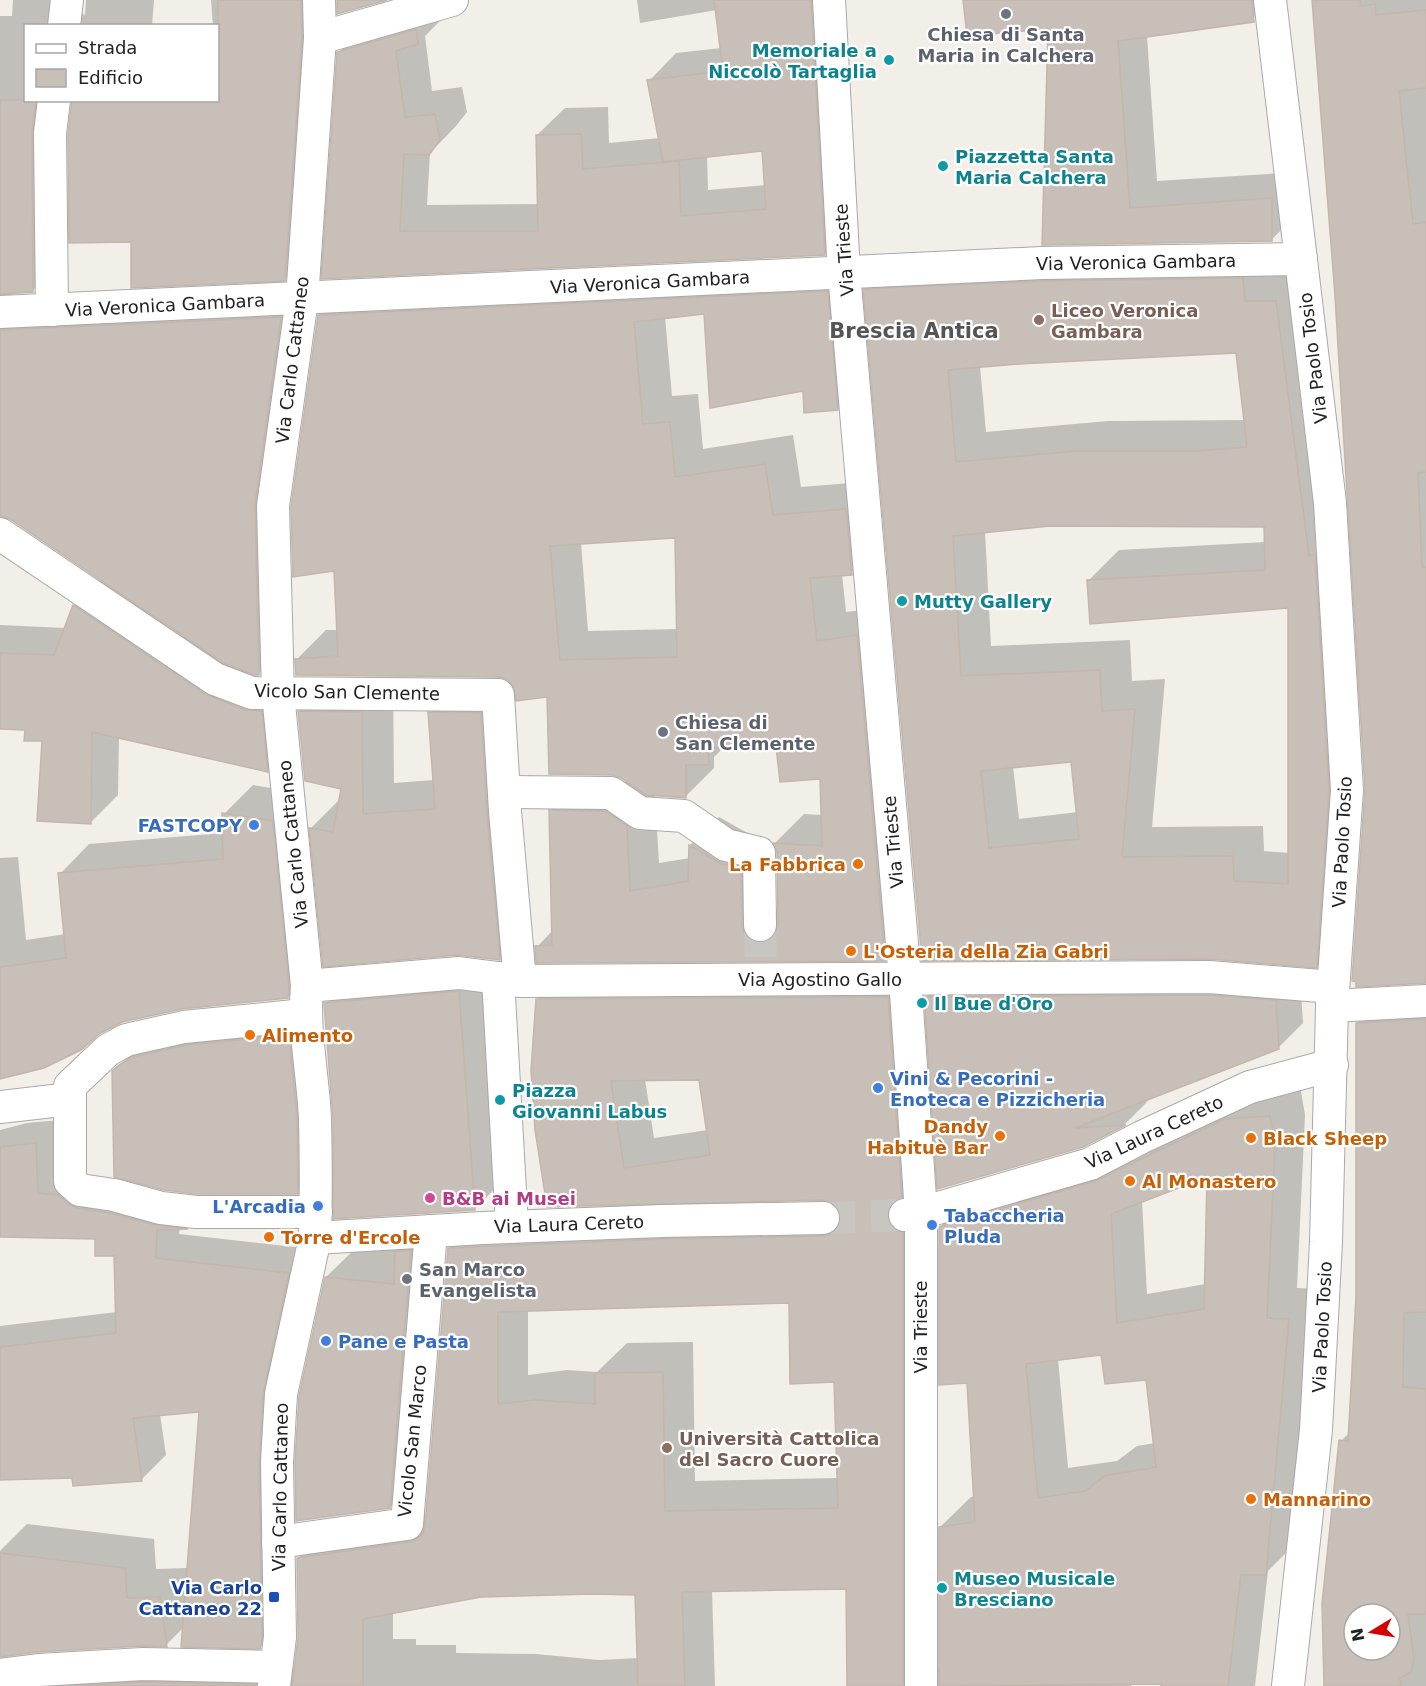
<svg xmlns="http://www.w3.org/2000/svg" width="1426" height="1686" font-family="'DejaVu Sans',sans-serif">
<rect width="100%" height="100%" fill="#f2efe9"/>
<!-- shadow -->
<g fill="#0003" fill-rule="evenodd">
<path d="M13,0H74L80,13L85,15L86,0H154L152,26H26V100H59L60,263L32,291L11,292L12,295L20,301L308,290L282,475L286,646L259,673L238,666L237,669L274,683L294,743L267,770L119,737L118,795L90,823L43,740L27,729L0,728V625L66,628L74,606L101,579L11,518L0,515V16H12Z"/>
<path d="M211,0H329L312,252L285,279L132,240L218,100V26H213Z"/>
<path d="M637,0H839L852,226L824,254L323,277L339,52L366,25L445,16L425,36L432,91L462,87L467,112L456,126L430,153L427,205L539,204L537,135L565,108L608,107L609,143L660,138L649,81L676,53L722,48L717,10L640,23ZM764,150L766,185L708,190L707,156Z"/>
<path d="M965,0H1271L1250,21L1147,36L1157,181L1299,172V213L1271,240L1044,243L1049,27Z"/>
<path d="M1314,0H1426V982L1366,789L1336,296Z"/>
<path d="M896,259L1307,271L1347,936L1316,966L1209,957L923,959L865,290ZM1237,351L1245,420L1108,421L986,432L980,366ZM1050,524L1266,525V542L1119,550L1089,580L1290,606L1289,853L1264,851L1263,826L1152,827L1165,679L1132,681L1130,640L991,646L985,531ZM1072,760L1078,812L1019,819L1013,766Z"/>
<path d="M856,263L866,380L837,409L804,390L706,312L665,317L672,396L698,394L703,449L793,435L801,487L875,481L880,544L851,573L842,574L846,612L886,607L914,930L885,959L537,947L553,930L551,811L580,782H630L548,696L507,678L297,659L326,630H338L319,316L348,287ZM676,536L678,629L588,631L581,543ZM777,745L821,777L822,815L804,814L775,843L778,852L779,911L773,905L770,896V839L751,835L719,817L690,845V858L659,863L655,795L685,797L714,768V757L725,746Z"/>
<path d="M331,681H393L394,783L434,780L430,713L461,682H512L518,781L531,928L500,959L458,954L325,965L311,828L341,798L343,788L299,712Z"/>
<path d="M253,785L301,793L317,968L288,997L182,1008L122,1021L0,1077V858L18,857L26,940L66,934L60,874L89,844L224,833V814Z"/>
<path d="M491,960L506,1177L475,1209L334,1118L326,1003L357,972Z"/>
<path d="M918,967L936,1665L940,1669V1527L971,1497L975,1496L969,1382L940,1227L971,1196L1256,1089L1300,1086L1305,1115L1297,1288L1319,1289L1296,1543L1268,1571L1255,1686H1162L1163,1682L1132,1683L1131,1686H849L847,1587L712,1590L715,1686H9L288,1663L296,1671L299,1639L298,1558L329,1528L427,1514L449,1249L480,1218L694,1209L838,1206L833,1201L823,1198L549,1206L537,1000L568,969ZM700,1078L708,1130L654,1138L645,1079ZM1209,1175L1206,1284L1147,1294L1142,1201ZM791,1301L836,1381L839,1478L695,1481L693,1342L627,1343L597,1372L567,1370L528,1375V1309ZM1102,1354L1148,1378L1155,1443L1137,1446L1117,1461L1068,1468L1058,1359ZM637,1593L639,1658L599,1660L536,1654L456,1653V1645H416V1639H393V1611L481,1595Z"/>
<path d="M950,973L1300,976L1303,1023L1278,1048L1142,1102L1148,1101L1125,1124L1083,1146L926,997Z"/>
<path d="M1426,994V1686H1326L1341,1441L1350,1432L1358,1296L1357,1023L1385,996ZM1354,1614H1390V1650H1354Z"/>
<path d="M320,1004L328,1087L329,1161L297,1192L113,1072L152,1033Z"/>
<path d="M60,1120L84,1172L93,1180L210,1205L187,1228H180L179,1234L312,1249L287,1367L284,1623L260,1647L184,1627L166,1645H142L37,1651L0,1655V1551L27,1524L154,1539L156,1569L188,1568L200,1410L160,1414L166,1455L142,1479L74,1476L0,1479V1326L117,1312L115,1254L97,1238L0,1235V1130L27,1123Z"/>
<path d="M428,1220L421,1475L390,1507L326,1277L358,1246L398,1250Z"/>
</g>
<!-- building -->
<g fill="#c7bfb8" stroke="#c4b6ab" stroke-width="1.5" fill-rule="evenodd">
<path d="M218,0H301L302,38L285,281L131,288V242L69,243L68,134L72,100H218Z"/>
<path d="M337,0H387L337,14Z"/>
<path d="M714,0H811L825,255L321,279L337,52L416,29L418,44L396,51L405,117L435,114L440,140L429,155L404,154L400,231H538L536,135L581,134L583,169L679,161L681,216L766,209L762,151L663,162L647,80L723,71Z"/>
<path d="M963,0H1252L1254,22L1118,41L1130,208L1272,198V241L1042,245L1048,29L967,36Z"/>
<path d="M1312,0H1360L1361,6L1375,4L1376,15L1426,10V88L1399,91L1413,224L1426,222V472L1418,473L1422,567H1426V983L1356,987V982L1352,981L1365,789L1335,296Z"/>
<path d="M0,100H36L32,133L33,292L0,294Z"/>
<path d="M1243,278L1245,301H1276L1309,556L1315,555L1329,790L1317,968L1209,959L922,961L863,289L1043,281ZM1236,353L1247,447L1195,451H1077L956,462L948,370L1019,364ZM1050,526L1264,527L1265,570L1087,580L1090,624L1288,608V884L1234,881L1233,856L1122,857L1135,709L1102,711L1100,670L961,676L953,536ZM1071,762L1079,839L989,848L981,771Z"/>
<path d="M828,291L838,410L804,413L803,391L710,408L704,314L634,322L643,424L670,422L675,477L765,464L773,515L846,509L852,575L810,578L817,641L857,635L885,961L536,963L535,946L552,945L549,810L605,811L627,826L630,891L688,881L689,845L721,864L741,867L742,926L744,934L751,940L761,943L769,941L775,934L778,925L777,853L773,843L822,846L820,779L780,782L776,747L708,748L709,765H686V798L646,795L621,778L612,775L549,774L547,697L516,701L513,686L506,679L498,677L296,675L295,659L338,656L334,571L293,577L291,507L318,315ZM675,538L677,657L560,660L550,546Z"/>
<path d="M281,317L255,504L259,675H255L223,663L10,519L0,516V330Z"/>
<path d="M73,605L205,694L246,710L262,711L268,772L92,732L91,824L37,821L42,741H24L25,730L0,729V653L54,655Z"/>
<path d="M298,711L362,712L363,814L435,809L428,712L481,713L487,813L500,960L457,955L323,967L309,828L333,832L341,789L305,781Z"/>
<path d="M222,813L273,821L289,986L288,998L182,1009L122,1022L99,1034L81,1050L44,1068L0,1079V967L66,958L58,873L223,859Z"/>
<path d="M459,991L475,1210L333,1219V1118L324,1003Z"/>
<path d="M1208,995L1276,1000L1279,1049L1075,1128L1126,1125L1083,1147L937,1189L924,997Z"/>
<path d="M888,997L902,1197L894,1201L889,1208L887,1217L891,1226L897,1231L903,1232V1686H847L846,1589L682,1592L685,1686H638L635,1595L593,1594L481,1597L363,1619V1686H292L298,1637L297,1558L409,1542L417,1539L423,1533L425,1525L448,1248L663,1239L823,1236L833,1233L839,1226L841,1217L838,1208L831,1202L823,1200L547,1207L535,1130L531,1070L536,999ZM699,1080L710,1155L624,1168L611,1081ZM789,1303L790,1384L834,1382L838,1508L665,1511L663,1372L595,1373V1404L535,1400L498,1404V1312Z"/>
<path d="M1426,1019V1312L1404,1313L1403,1387L1426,1389V1614H1408L1414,1659L1411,1672L1400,1678L1401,1686H1324L1322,1604L1339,1440L1348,1441L1356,1296V1023ZM1354,1614H1390V1650H1354Z"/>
<path d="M289,1035L297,1120L298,1194H197L164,1190L114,1177L112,1071L119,1065L132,1057L187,1045Z"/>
<path d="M1270,1116L1275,1146L1267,1318L1289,1319L1266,1575H1241L1228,1686H1161V1684L939,1686V1527L975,1522L967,1383L939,1385V1227L1095,1181L1225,1119ZM1207,1177L1204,1309L1117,1323L1111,1214ZM1101,1355L1105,1384L1146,1380L1156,1467L1105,1476L1085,1491L1038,1498L1026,1364Z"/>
<path d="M36,1143L38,1193L59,1195L69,1204L77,1208L110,1213L156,1225L188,1229L157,1230L156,1258L289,1273L263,1393L259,1462L262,1636L260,1649L181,1647L199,1412L133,1418L142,1481L73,1486L72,1478L0,1480V1347L116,1333L114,1256H95V1239L0,1237V1147Z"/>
<path d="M411,1250L390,1508L296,1521L295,1462L299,1396L325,1277L394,1284L395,1251Z"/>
<path d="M0,1553L125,1568L127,1598L160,1597L167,1647L142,1646L38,1652L0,1657Z"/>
<path d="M143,1682L256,1685V1686H74Z"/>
</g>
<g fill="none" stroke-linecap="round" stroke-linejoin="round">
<!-- street-tunnel -->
<g stroke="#c8c6c1" stroke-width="32" stroke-dasharray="32 16" stroke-linecap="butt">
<path d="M760,925L761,970"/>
<path d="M823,1218L905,1215"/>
</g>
<!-- street casing -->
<g stroke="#a9a9a9" stroke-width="34">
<g id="street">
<path d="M829,0L844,273L905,978L921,1213V1686"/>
<path d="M1270,0L1330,503L1347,790L1332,1006L1326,1242L1316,1430L1288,1686"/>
<path d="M64,26L67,0"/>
<path d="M320,38L452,0"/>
<path d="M52,310L50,133L54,100"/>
<path d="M0,312L1042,263L1301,259"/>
<path d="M0,534L215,679L252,693L498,695L505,811L520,981"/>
<path d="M504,792L611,793L640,813L684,816L726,845L759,853L760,925"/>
<path d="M498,978L512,1227"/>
<path d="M307,986L459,973L520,981L1209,977L1333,987"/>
<path d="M1332,1006L1426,1001"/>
<path d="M304,1015L184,1027L126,1040L108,1050L70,1086V1181L80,1190L114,1195L161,1208L196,1212H316"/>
<path d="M0,1107L70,1099"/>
<path d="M905,1215L921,1213L1090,1164L1142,1137L1250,1087L1332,1065"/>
<path d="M315,1238L483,1228L662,1221L823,1218"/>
<path d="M278,1542L407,1524L431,1231"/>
<path d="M0,1675L39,1670L143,1664L275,1667"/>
<path d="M274,1686L280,1637L277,1462L281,1394L315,1238C316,1199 316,1158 315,1119C313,1074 303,1031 307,986L278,694L273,506L302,299L320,38L319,0"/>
</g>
</g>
<!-- street -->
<use href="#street" stroke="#fff" stroke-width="32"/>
</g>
<!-- markers -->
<g fill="#6b7280" stroke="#fff" stroke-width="2">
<circle cx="1006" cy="14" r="6"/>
<circle cx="663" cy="732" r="6"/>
<circle cx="407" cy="1279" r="6"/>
</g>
<g fill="#0f9aa8" stroke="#fff" stroke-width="2">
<circle cx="889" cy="60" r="6"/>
<circle cx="943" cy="166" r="6"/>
<circle cx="902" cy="601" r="6"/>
<circle cx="922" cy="1003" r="6"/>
<circle cx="500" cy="1100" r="6"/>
<circle cx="942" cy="1588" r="6"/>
</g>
<g fill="#8d6e63" stroke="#fff" stroke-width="2">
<circle cx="1039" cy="320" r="6"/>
<circle cx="667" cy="1448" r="6"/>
</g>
<g fill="#3f7fe0" stroke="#fff" stroke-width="2">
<circle cx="254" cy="825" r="6"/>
<circle cx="878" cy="1088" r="6"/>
<circle cx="318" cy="1206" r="6"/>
<circle cx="932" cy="1225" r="6"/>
<circle cx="326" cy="1341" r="6"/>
</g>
<g fill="#e8710a" stroke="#fff" stroke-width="2">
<circle cx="858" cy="864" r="6"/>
<circle cx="851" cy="951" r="6"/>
<circle cx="250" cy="1035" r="6"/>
<circle cx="1000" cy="1136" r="6"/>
<circle cx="1251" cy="1138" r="6"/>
<circle cx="1130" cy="1181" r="6"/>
<circle cx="269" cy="1237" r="6"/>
<circle cx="1251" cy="1499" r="6"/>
</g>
<circle fill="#d1479c" stroke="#fff" stroke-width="2" cx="430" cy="1198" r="6"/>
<rect fill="#1a4fb4" stroke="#fff" stroke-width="2" x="268" y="1591" width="12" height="12" rx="3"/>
<g text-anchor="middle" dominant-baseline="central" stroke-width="4.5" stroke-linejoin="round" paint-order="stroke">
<!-- worship labels -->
<g font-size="18" font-weight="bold" fill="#5b616d" stroke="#fff" text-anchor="start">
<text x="1006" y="34" text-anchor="middle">Chiesa di Santa<tspan x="1006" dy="21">Maria in Calchera</tspan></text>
<text x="675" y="722">Chiesa di<tspan x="675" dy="21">San Clemente</tspan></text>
<text x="419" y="1269">San Marco<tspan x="419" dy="21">Evangelista</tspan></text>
</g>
<!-- culture labels -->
<g font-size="18" font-weight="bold" fill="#0d838f" stroke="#fff" text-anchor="start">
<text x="877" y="50" text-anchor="end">Memoriale a<tspan x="877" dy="21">Niccolò Tartaglia</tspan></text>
<text x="955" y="156">Piazzetta Santa<tspan x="955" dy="21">Maria Calchera</tspan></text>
<text x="914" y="601">Mutty Gallery</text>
<text x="934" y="1003">Il Bue d'Oro</text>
<text x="512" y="1090">Piazza<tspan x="512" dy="21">Giovanni Labus</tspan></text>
<text x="954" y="1578">Museo Musicale<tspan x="954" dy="21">Bresciano</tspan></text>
</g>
<!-- street labels -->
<g font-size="18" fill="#222" stroke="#fff">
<text transform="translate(844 250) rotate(-94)">Via Trieste</text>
<text transform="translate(1136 262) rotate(-1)">Via Veronica Gambara</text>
<text transform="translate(650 282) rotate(-3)">Via Veronica Gambara</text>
<text transform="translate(165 305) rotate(-3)">Via Veronica Gambara</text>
<text transform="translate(1313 358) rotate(-97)">Via Paolo Tosio</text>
<text transform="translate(292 360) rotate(-83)">Via Carlo Cattaneo</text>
<text transform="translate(347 692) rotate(1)">Vicolo San Clemente</text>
<text transform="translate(893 842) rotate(-95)">Via Trieste</text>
<text transform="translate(1342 842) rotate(-87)">Via Paolo Tosio</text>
<text transform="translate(293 844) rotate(-96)">Via Carlo Cattaneo</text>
<text x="820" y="979">Via Agostino Gallo</text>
<text transform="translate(1154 1132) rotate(-25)">Via Laura Cereto</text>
<text transform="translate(569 1224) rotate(-2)">Via Laura Cereto</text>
<text transform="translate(920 1327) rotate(-90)">Via Trieste</text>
<text transform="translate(1322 1327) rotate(-87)">Via Paolo Tosio</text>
<text transform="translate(412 1441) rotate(-84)">Vicolo San Marco</text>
<text transform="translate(280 1487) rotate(-89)">Via Carlo Cattaneo</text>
</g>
<!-- education labels -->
<g font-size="18" font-weight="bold" fill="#785e54" stroke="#fff" text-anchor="start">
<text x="1051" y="310">Liceo Veronica<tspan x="1051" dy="21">Gambara</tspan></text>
<text x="679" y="1438">Università Cattolica<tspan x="679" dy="21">del Sacro Cuore</tspan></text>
</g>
<!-- shop labels -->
<g font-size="18" font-weight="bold" fill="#366cbe" stroke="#fff" text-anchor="start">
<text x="242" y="825" text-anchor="end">FASTCOPY</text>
<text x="890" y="1078">Vini &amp; Pecorini -<tspan x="890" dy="21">Enoteca e Pizzicheria</tspan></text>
<text x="306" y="1206" text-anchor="end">L'Arcadia</text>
<text x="944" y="1215">Tabaccheria<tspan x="944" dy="21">Pluda</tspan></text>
<text x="338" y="1341">Pane e Pasta</text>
</g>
<!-- food labels -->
<g font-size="18" font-weight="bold" fill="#c56008" stroke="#fff" text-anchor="start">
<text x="846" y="864" text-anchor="end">La Fabbrica</text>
<text x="863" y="951">L'Osteria della Zia Gabri</text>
<text x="262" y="1035">Alimento</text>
<text x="988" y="1126" text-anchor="end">Dandy<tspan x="988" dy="21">Habituè Bar</tspan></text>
<text x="1263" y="1138">Black Sheep</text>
<text x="1142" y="1181">Al Monastero</text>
<text x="281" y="1237">Torre d'Ercole</text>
<text x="1263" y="1499">Mannarino</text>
</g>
<!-- hotel labels -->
<g font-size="18" font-weight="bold" fill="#b23c85" stroke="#fff" text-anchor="start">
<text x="442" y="1198">B&amp;B ai Musei</text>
</g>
<!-- transit labels -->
<g font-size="18" font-weight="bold" fill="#164399" stroke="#fff" text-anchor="end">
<text x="262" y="1587">Via Carlo<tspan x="262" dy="21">Cattaneo 22</tspan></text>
</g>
<!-- quarter labels -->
<g font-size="21" font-weight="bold" fill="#555" stroke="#fff">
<text x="914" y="331">Brescia Antica</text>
</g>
</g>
<!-- legend -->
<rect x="24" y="24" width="195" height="78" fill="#ffffff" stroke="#a7a7a7" stroke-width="1.5"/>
<rect x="36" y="44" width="30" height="9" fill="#ffffff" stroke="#a7a7a7" stroke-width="1.5"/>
<text x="78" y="54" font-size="18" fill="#222222">Strada</text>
<rect x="36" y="69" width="30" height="18" fill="#c7bfb8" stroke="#a7a7a7" stroke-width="1.5"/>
<text x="78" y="84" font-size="18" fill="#222222">Edificio</text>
<!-- north arrow -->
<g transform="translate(1372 1632) rotate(259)"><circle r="28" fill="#ffffff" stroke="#a7a7a7" stroke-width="1.5"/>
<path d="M0-4.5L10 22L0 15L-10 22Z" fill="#d40000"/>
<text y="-9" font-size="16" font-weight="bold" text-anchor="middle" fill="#222222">N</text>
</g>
</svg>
